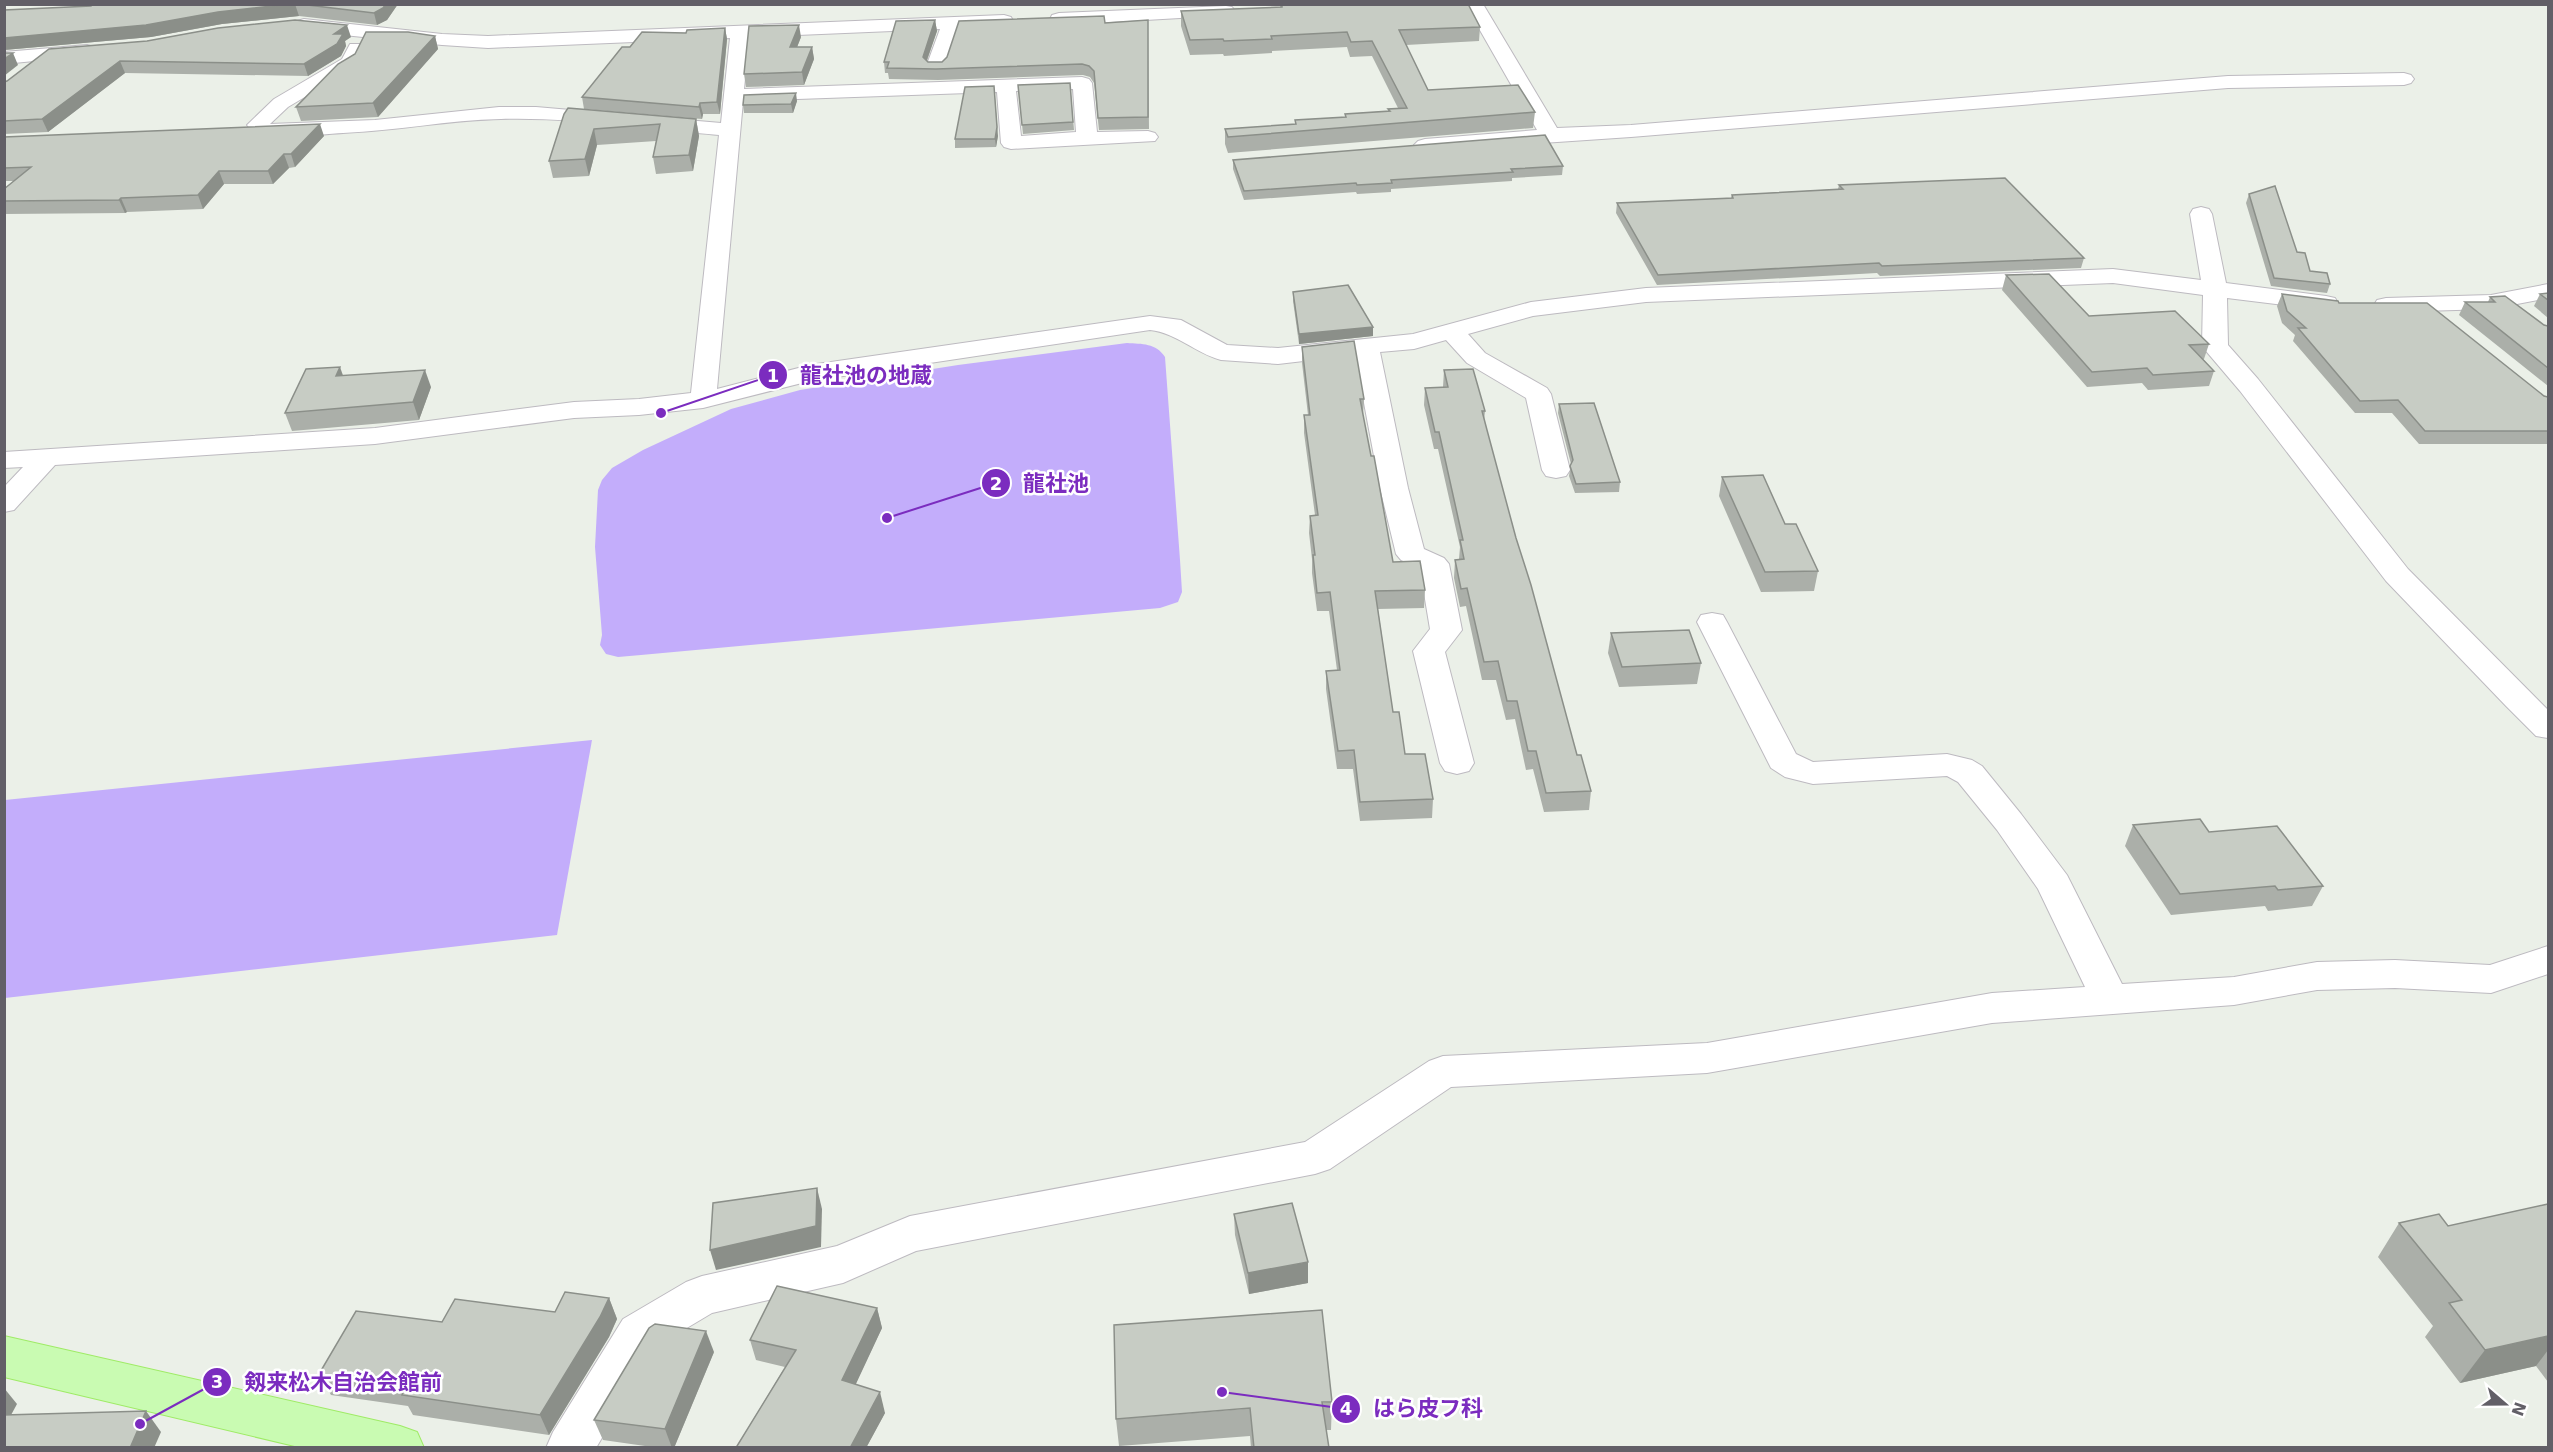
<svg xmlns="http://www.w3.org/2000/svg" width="2553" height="1452" font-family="'DejaVu Sans','Noto Sans JP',sans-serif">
<rect width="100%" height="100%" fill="#ebf0e8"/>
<!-- water -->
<g fill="#c3adfb">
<path d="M1127,343C1142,344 1156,343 1165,357L1180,560L1182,592L1178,602L1160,608L641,655L618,657L606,654L600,645L602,635L595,547L598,490L602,480L612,468L643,450L731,409L800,390L958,365Z"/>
<path d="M592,740L557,935L5,998V800Z"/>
</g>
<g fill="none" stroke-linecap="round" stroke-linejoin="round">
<!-- minor casing -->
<g stroke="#bdbac0" stroke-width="2">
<g id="minor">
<path d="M1465,4H1483L1557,128L1631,125L2228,76L2404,73L2411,75L2414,79L2411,83L2404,85L2228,88L1631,137L1425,151L1418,149L1414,145L1418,141L1425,139L1537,130Z"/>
<path d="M1226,6L1232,7L1235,11L1232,15L1059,25L1052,23L1050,19L1052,15L1059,13Z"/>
<path d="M1004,15L1011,17L1013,21L1011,25L958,28L946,67L943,71H929L926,67L940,29L749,37L744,89L1082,77L1089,79L1092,83L1097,132L1148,131L1155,133L1158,137L1155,141L1011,149L1004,147L1001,143L997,92L743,101L717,389L810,365L1150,316L1181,320L1227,345L1278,348L1413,334L1531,302L1646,288L2113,269L2201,280L2190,214L2193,209L2201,207L2209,209L2212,214L2226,283L2326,296L2335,298L2338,303L2335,308L2326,310L2227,298L2228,345L2258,379L2408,569L2548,710V738L2536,736L2506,706L2386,581L2240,391L2206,351L2202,346L2203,295L2113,283L1646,302L1533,316L1468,334L1485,353L1547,388L1551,394L1570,470L1566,476L1556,478L1546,476L1542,470L1526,398L1467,363L1446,340L1414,349L1380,352L1408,488L1424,549L1444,558L1449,564L1462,630L1445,652L1474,763L1469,771L1457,774L1445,771L1440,763L1413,651L1430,629L1420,569L1401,560L1396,554L1380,488L1355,355L1278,364L1221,360C1195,353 1177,333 1150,330L810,381L703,408L639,415L574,418L375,444L55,465L14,510L4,512V487L23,467L4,468V452L375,428L574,402L639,399L691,393L719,135C647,129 574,117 501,119C448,120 396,131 343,133C320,134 260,144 247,125L274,99L342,59L350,44H364L367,48L357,66L288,107L270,124L375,120L499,107H536L721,123L730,38L488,48L442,45L304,31L297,29L295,25L297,21L304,19L442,34L488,36ZM1073,89L1076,132L1021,136L1016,91Z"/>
<path d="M87,45L94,47L97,51L94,55L4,64V52Z"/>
<path d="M2548,284V298L2491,309L2386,312L2377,310L2374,305L2377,300L2386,298L2491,295Z"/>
<path d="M1712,613L1723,615L1727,622L1796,754L1813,762L1947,754L1972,760L1982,766L2021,814L2067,875L2122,984L2234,977L2317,962L2395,960L2490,965L2548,946V974L2491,993L2395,988L2317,990L2234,1005L1992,1023L1707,1073L1451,1087L1330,1169L1315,1174L916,1251L843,1283L712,1313L655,1347L596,1448H546L553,1432L623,1319L686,1282L702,1276L837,1246L910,1216L1305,1142L1429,1061L1443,1056L1707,1043L1992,993L2085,987L2038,889L1997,830L1958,782L1947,776L1813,784L1785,777L1771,768L1697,622L1701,615Z"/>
</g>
</g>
<!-- primary casing -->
<g stroke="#9feb66" stroke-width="2">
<path id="primary" d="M4,1336L400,1426L417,1432L424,1448H303L4,1377Z"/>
</g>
<!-- minor -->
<use href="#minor" fill="#fff" fill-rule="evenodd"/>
<!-- primary -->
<use href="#primary" fill="#c9fbb2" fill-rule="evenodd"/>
</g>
<!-- wall -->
<g fill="#abafa9">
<path d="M93,4H398L387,20L377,25L299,16L222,24L151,37L4,50V10L91,6Z"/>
<path d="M1280,4H1468L1480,27L1479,41L1406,45L1428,90L1535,112L1533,128L1228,153L1225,144V129L1295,124V120L1345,117V114L1388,111V109L1398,108L1372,56L1350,57L1347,47L1272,51V53L1224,56L1223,54L1190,55L1181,26V11L1280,7Z"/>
<path d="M935,20L937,31L927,61L928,62H942L1105,23L1148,31L1149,129L1099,130L1094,83L1090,77L1083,75L938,80L889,79L888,73H885L884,62Z"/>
<path d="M725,28L727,39L720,114H703L702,119L584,109L582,97L630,47L686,33Z"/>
<path d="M435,36L438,49L378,117L301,121L296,107Z"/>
<path d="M351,37L345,41L346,46L341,56L308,76L125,73L48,132L4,134V82L7,81L49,49Z"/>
<path d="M801,37L797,47H812L814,59L804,85L746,87L744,74Z"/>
<path d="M1070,83L1074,130L1023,134L1018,85Z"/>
<path d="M797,101L793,113H744L743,105Z"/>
<path d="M564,114L696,119L699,136L693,171L656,174L653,157L656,141L597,145L589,176L553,178L549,161Z"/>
<path d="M324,136L295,167L289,168L273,184H224L203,209L127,212L125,213L4,214V189L14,181H6L4,179V137Z"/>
<path d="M998,136L996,147L955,148V139Z"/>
<path d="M1233,160L1563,166L1562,175L1512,178V181L1391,189V192L1357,194L1356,192L1244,200L1233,169Z"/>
<path d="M1839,185L2084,258L2081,268L1880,276L1877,273L1657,285L1616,213L1617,203L1731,198L1732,195L1838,189Z"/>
<path d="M2249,194L2297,252L2310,271L2330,284L2327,293L2271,286L2246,203Z"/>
<path d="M2006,275L2089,316L2209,344L2204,359H2203L2214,371L2209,386L2148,390L2142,383L2087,387L2002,290Z"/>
<path d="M1293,292L1373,327V336L1299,344L1293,301Z"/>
<path d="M2548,293V318L2534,306L2540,294Z"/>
<path d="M2282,294L2339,303L2544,396L2548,397V444H2419L2392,413H2355L2293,341L2295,335L2282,323L2277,306Z"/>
<path d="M2490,297L2544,325L2548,326V386L2459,315L2465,302H2488Z"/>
<path d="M1302,347L1364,399L1363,415L1393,562L1425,590L1424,608L1378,609L1393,712L1405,754L1433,799L1432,818L1360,821L1353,769H1337L1326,689V671L1337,670L1329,611H1317L1312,573V559L1309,533L1310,516L1315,515L1304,433V415H1308L1302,363Z"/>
<path d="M1444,370L1485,411L1484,421L1516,538L1577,755L1591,791L1589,810L1544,812L1533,769L1526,770L1515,719L1506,720L1496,680H1482L1466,606L1460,607L1454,578L1455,560L1459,559L1460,547L1438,449H1434L1424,405L1425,388L1443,387Z"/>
<path d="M343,376L431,387L419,420L292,431L285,413Z"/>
<path d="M1559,404L1620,482L1619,492L1575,493L1569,476L1571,464L1558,413Z"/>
<path d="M1722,477L1785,524L1818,571L1814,591L1761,592L1719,496Z"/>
<path d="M1611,633L1701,663L1697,684L1619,687L1608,653Z"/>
<path d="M2133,825L2209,832L2323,886L2312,906L2268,911L2265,906L2171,915L2125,846Z"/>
<path d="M2548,1204V1382L2536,1366L2460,1383L2425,1337L2433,1326L2378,1257L2399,1223L2448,1226Z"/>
<path d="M1234,1214L1308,1283L1249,1294L1235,1235Z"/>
<path d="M609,1298L617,1319L609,1337L549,1435L413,1415L408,1406L331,1395L319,1374L442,1322L555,1312Z"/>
<path d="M877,1308L882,1328L855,1385L885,1413L866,1448H738L737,1446L785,1367L756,1360L750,1340Z"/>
<path d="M714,1352L674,1448H659L603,1440L594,1420Z"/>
<path d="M1332,1402L1331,1430H1326L1329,1448H1251L1250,1436L1119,1446L1116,1419Z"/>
</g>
<!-- shaded-wall -->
<g fill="#8b8f89">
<path d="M290,4H295L299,16L222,24L151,37L4,50V38L218,12Z"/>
<path d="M386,4H398L387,20L377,25L374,13Z"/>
<path d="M935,20L937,31L924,68L923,57Z"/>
<path d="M347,25L351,37L345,41L346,46L341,56L308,76L304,64L334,34Z"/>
<path d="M799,25L801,37L792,60L790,47Z"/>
<path d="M725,28L727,39L720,114L717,102Z"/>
<path d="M435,36L438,49L378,117L373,103Z"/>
<path d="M812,47L814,59L804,85L802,72Z"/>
<path d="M13,53L18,65L4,76V59Z"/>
<path d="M120,61L125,73L48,132L42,119Z"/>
<path d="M994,86L998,136L996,147L995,139Z"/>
<path d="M796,93L797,101L793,113L791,104Z"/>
<path d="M700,103L703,114L702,119L699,107Z"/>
<path d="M696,119L699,136L693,171L689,155Z"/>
<path d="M320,124L324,136L295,167L291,154Z"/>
<path d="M594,129L597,145L589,176L585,159Z"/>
<path d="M284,154L289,168L273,184L268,171Z"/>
<path d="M219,171L224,184L203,209L198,195Z"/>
<path d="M121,198L127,212L125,213L119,200Z"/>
<path d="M1373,327V336L1299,344V334Z"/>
<path d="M340,367L346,384L336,376Z"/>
<path d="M425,370L431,387L419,420L413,402Z"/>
<path d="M817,1188L822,1209L821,1247L716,1270L710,1250Z"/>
<path d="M1308,1262V1283L1249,1294L1248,1273Z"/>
<path d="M609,1298L617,1319L609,1337L549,1435L540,1415Z"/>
<path d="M877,1308L882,1328L848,1401L842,1380Z"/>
<path d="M706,1331L714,1352L674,1448H672L665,1429Z"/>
<path d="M2548,1336V1350L2536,1366L2460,1383L2485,1350Z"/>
<path d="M4,1388L17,1404L4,1428Z"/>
<path d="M880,1392L885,1413L866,1448H850Z"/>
<path d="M146,1411L161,1432L154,1448H130Z"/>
</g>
<!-- building -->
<g fill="#c7ccc4" stroke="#8b8f89" stroke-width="1.5">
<path d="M93,4H290L218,12L146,25L4,38V10L91,6Z"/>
<path d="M299,4H386L383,8L374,13Z"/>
<path d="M1282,4H1468L1480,27L1399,30L1428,90L1518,85L1535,112L1228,137L1225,129L1296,124L1295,120L1346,117L1345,114L1390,111L1388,109L1407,108L1372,41L1351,42L1347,32L1271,36L1272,39L1224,41L1223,39L1190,40L1181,11L1282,7Z"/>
<path d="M1104,16L1105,23L1148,20V117L1098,118L1094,71L1089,66L1082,64L936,69L887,68L889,62H884L896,21L935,20L923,57L928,62H942L947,57L959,21Z"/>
<path d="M295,20L347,25L334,34H343L337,44L304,64L120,61L42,119L4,121V82L7,81L49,49L147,41L218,28Z"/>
<path d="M799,25L790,47H812L802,72L744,74L749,26Z"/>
<path d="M725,28L717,102L700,103L699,107L582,97L622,47H630L642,32L686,33L687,30Z"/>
<path d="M366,32H408L435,36L373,103L296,107L338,64L355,54Z"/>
<path d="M4,53H13L4,59Z"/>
<path d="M1070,83L1073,122L1022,125L1018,85Z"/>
<path d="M994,86L997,127L995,139H955L965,87Z"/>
<path d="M796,93L791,104L743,105L744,95Z"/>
<path d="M568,108L696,119L689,155L653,157L660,124L594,129L585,159L549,161L564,114Z"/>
<path d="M320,124L291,154H284L268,171H219L198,195L121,198L119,200L4,201V189L31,167L4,168V137Z"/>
<path d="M1545,135L1563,166L1511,169L1513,172L1391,180L1392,183L1357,185L1356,183L1244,191L1233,160Z"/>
<path d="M2005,178L2084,258L1882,266L1879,263L1658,275L1617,203L1733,198L1732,195L1843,189L1839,185Z"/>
<path d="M2275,186L2297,252L2305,253L2310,271L2327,273L2330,284L2274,278L2249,194Z"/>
<path d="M2049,274L2089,316L2175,311L2209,344L2189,345L2214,371L2153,375L2147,368L2092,372L2006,275Z"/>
<path d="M1348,285L1373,327L1299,334L1293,292Z"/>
<path d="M2548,293V300L2540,294Z"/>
<path d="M2282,294L2338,301L2339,303H2427L2544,396L2548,397V431H2425L2398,400L2360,401L2298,328H2306L2287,311Z"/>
<path d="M2505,296L2544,325L2548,326V368L2465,302H2495L2490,297Z"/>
<path d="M1354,341L1364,399H1360L1371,456H1374L1393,562L1420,561L1425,590L1375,591L1393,712H1399L1405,754H1425L1433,799L1360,802L1354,750L1338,751L1326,671L1340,670L1330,592L1317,593L1313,555H1315L1310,516L1318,515L1304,415H1310L1302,347Z"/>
<path d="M340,367L336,376L425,370L413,402L285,413L306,369Z"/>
<path d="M1473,369L1485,411H1482L1487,430L1516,538L1531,585L1577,755H1581L1591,791L1546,793L1536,751H1528L1517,701H1507L1498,661L1484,662L1467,588L1461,589L1455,560L1464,559L1460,540H1463L1439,432H1435L1425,388L1448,387L1444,370Z"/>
<path d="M1594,403L1620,482L1576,484L1570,466L1573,460L1559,404Z"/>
<path d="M1763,475L1785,524H1796L1818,571L1765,572L1722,477Z"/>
<path d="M1689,630L1701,663L1622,667L1611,633Z"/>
<path d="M2200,819L2209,832L2277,826L2323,886L2278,890L2275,886L2180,894L2133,825Z"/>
<path d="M817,1188L816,1226L710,1250L713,1203Z"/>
<path d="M1292,1203L1308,1262L1248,1273L1234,1214Z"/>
<path d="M2548,1204V1336L2485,1350L2449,1303L2462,1300L2399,1223L2439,1214L2448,1226Z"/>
<path d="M777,1286L877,1308L842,1380L880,1392L850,1448H740L737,1446L796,1350L750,1340Z"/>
<path d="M565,1292L609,1298L600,1317L540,1415L402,1395L406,1387L319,1374L356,1311L442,1322L455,1299L555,1312Z"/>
<path d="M1322,1310L1332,1402H1322L1329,1448H1254L1250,1408L1116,1419L1114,1325Z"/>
<path d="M655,1324L706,1331L665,1429L594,1420L649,1328Z"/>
<path d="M146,1411L130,1448H4V1415Z"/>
</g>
<!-- callouts -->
<path fill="none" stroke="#7b2cbf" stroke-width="2" d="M661 413L773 375M887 518L996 483M140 1424L217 1382M1222 1392L1346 1409"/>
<g fill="#7b2cbf" stroke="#fff" stroke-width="2">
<circle cx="661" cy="413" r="6"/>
<circle cx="887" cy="518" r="6"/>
<circle cx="140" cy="1424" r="6"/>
<circle cx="1222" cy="1392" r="6"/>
<circle cx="773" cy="375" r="15"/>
<circle cx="996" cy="483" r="15"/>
<circle cx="217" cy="1382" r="15"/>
<circle cx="1346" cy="1409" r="15"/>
</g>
<g font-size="18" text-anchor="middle" font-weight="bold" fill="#fff">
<text x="773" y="382">1</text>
<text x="996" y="490">2</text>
<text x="217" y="1388">3</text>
<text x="1346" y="1415">4</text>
</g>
<g font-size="22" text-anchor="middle" font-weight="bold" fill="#7b2cbf" stroke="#fff" stroke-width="5" stroke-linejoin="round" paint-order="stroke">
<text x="866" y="383">龍社池の地蔵</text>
<text x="1056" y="491">龍社池</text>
<text x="343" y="1390">剱来松木自治会館前</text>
<text x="1428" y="1416">はら皮フ科</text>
</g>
<!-- border -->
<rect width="2553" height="1452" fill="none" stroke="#625f67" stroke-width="12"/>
<!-- north arrow -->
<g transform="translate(2505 1404) rotate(110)" stroke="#ffffff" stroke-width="4.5" paint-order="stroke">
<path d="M0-4.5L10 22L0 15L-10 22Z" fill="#625f67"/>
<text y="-9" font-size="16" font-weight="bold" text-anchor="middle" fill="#625f67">N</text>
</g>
</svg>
